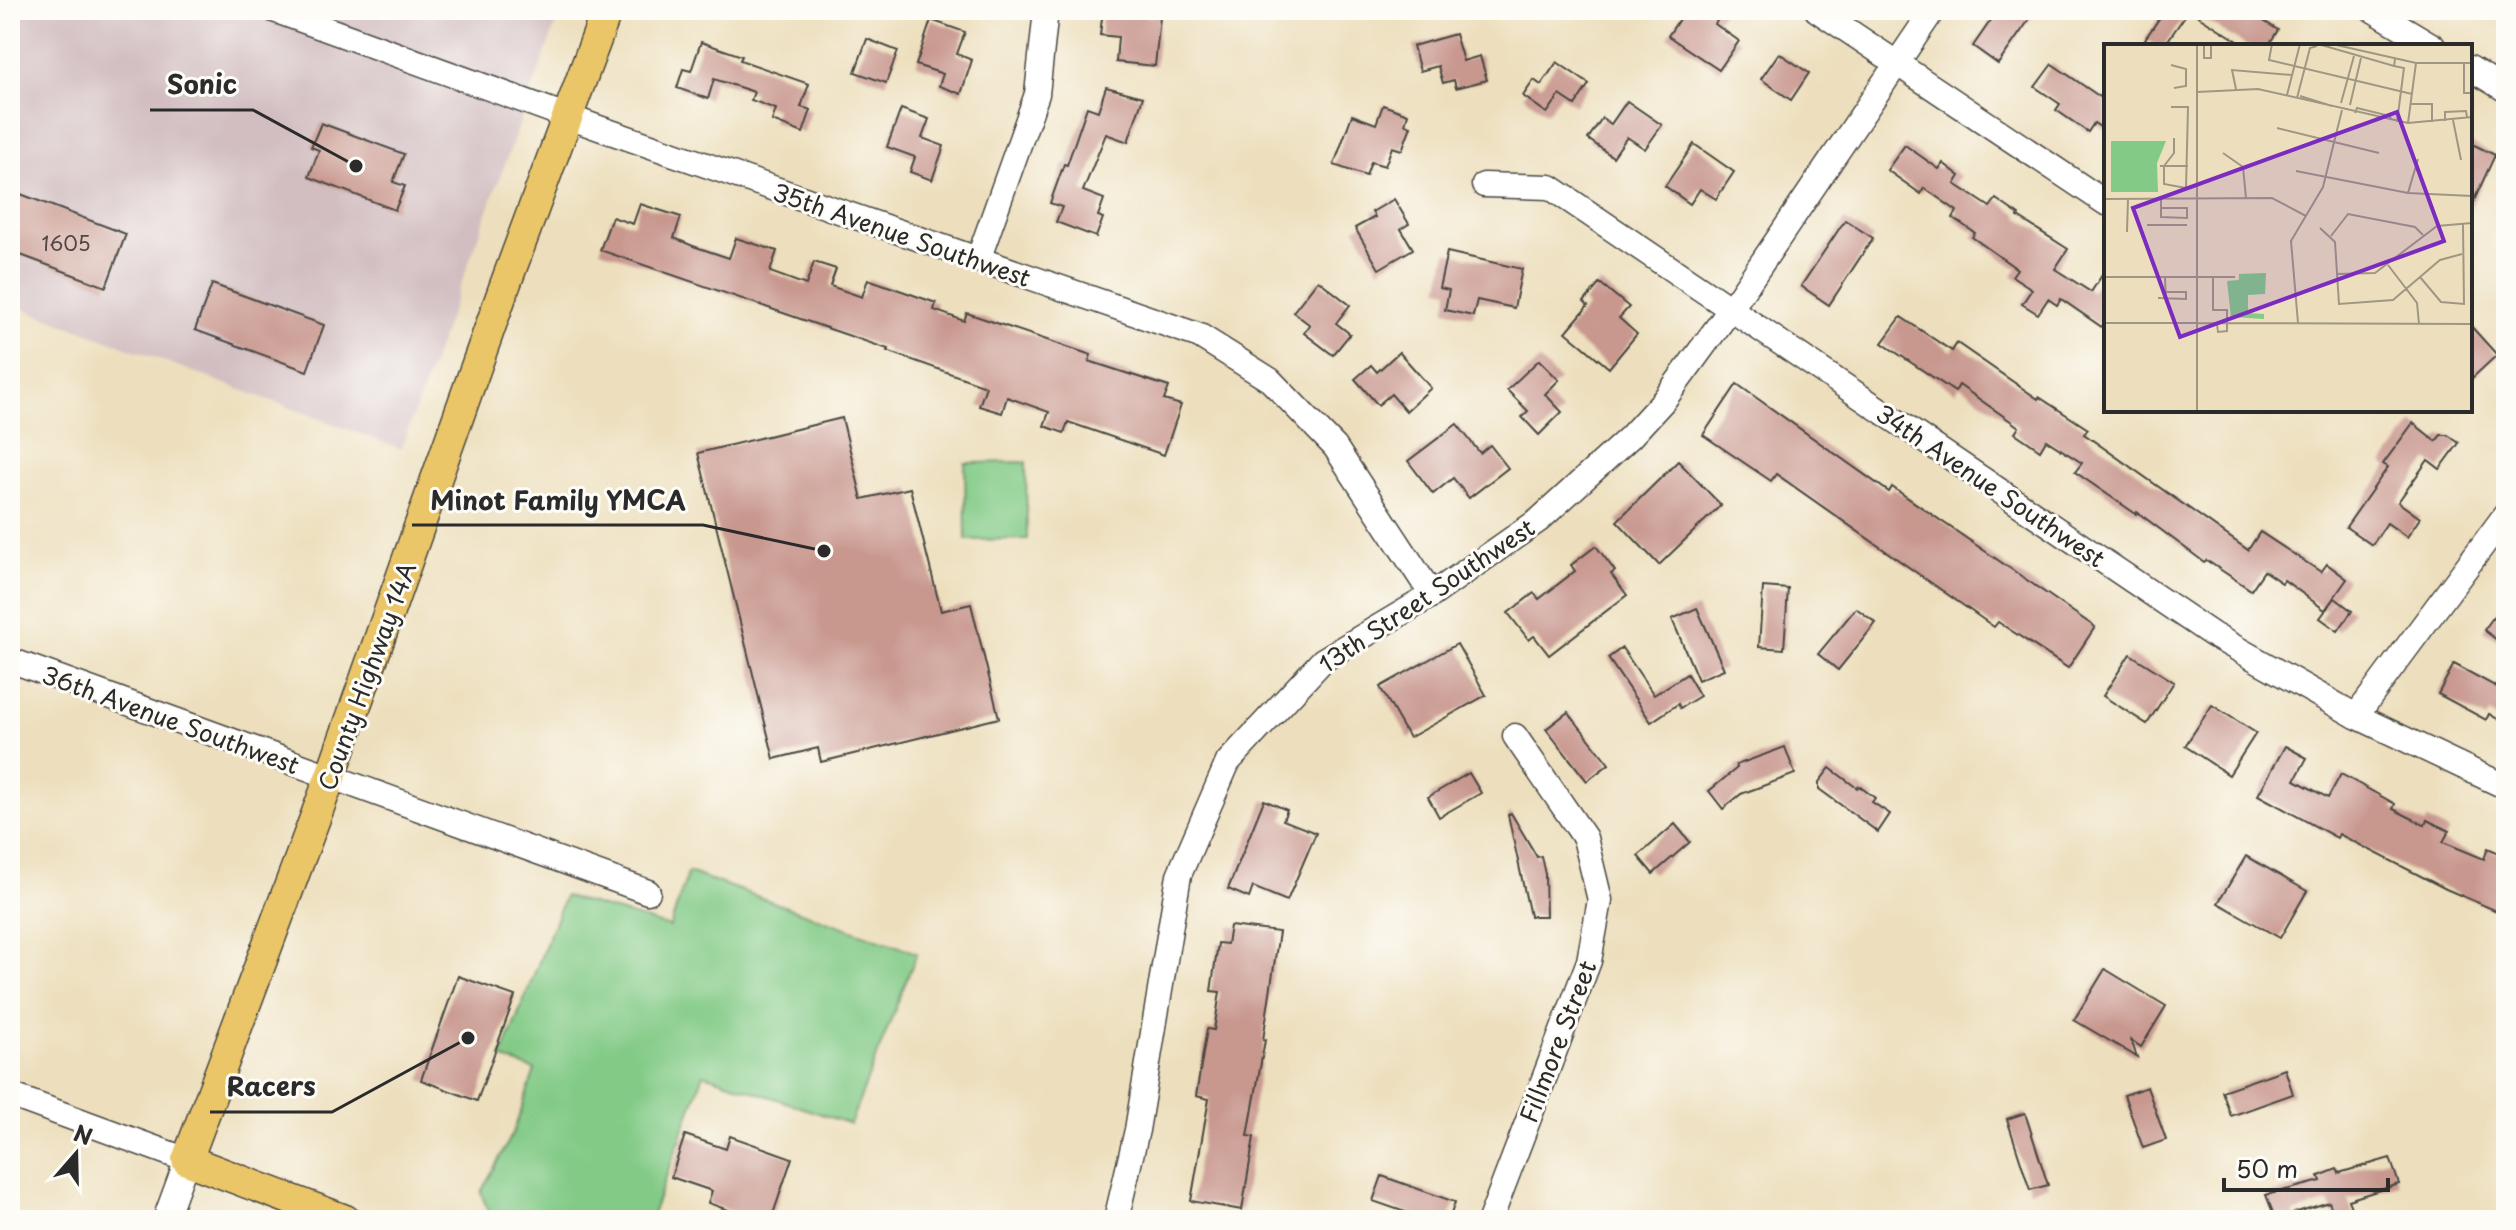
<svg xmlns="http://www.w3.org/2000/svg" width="2516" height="1230" font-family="'Playpen Sans',sans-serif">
<rect width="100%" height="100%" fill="#fdfcf7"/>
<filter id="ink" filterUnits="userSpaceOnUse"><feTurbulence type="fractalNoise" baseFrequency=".0125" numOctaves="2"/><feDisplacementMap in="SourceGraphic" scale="16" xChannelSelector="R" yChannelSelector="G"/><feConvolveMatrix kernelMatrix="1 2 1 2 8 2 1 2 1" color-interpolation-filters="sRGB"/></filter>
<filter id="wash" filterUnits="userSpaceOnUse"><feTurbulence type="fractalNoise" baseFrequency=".006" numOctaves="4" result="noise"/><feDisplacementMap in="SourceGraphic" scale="32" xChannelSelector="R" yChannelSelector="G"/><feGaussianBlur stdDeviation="1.8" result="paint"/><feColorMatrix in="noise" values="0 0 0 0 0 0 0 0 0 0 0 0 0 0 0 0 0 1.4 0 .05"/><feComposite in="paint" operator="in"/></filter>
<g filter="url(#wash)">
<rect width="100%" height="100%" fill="#eddfbd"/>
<!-- industrial -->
<path fill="#d2bec1" d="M10,10H561L401,449L10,304Z"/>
<!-- green -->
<g fill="#82ca86" stroke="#567a58" stroke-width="2">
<path d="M1026,462L1027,539L966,540L965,463Z"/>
<path d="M688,872L917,953L850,1124L704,1074L650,1220H497L490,1217L481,1192L513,1133L535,1070L501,1058L565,896L670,927Z"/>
</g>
<g id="blocks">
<!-- building -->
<g fill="#c8978e">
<path d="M1103,10H1129L1128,14L1160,17L1155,66L1116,62L1118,37L1100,35Z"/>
<path d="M1685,10H1724L1715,24L1739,41L1719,70L1668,36Z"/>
<path d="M1998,10H2036L1998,64L1973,46Z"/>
<path d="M2165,10H2246L2278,30L2268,46H2246L2189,10L2164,46H2155L2145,39Z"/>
<path d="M931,20L965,32L957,54L972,60L961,94L939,86L943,74L916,65Z"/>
<path d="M1455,34L1463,61L1480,56L1487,80L1456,88L1454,80L1443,83L1438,66L1420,71L1413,46Z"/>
<path d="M867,39L898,51L886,83L855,72Z"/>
<path d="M701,42L742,56L740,60L809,84L801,107L811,110L803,133L772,121L776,109L751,100L754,92L714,79L708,99L677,88L683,69L691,71Z"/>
<path d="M1779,53L1809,73L1791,100L1761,79Z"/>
<path d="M1557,62L1589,84L1575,105L1560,95L1547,113L1523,96L1534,80L1541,85Z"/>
<path d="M2052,64L2106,101V131L2094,123L2088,132L2056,110L2060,104L2035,87Z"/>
<path d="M1106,87L1143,97L1128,142L1106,134L1083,191L1104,199L1098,216L1103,218L1096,237L1056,222L1062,207L1050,203L1064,164L1067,165L1087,107L1098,111Z"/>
<path d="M1627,101L1662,125L1645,149L1627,137L1613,157L1588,139L1602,118L1611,124Z"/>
<path d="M1383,105L1408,114L1405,124L1411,126L1402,150L1392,147L1385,166L1371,162L1366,176L1334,165L1352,115L1376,124Z"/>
<path d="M901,109L929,119L922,138L944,146L932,180L910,172L915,157L887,147Z"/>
<path d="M321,123L404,154L393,182L405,186L395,210L309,177L319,150L311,147Z"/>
<path d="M2470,143L2495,155L2470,209Z"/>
<path d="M1694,144L1734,172L1716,199L1700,189L1690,204L1665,186Z"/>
<path d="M1905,145L1939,169L1943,163L1960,176L1955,184L1990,207L1996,199L2019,215L2018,217L2068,249L2055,269L2091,292L2106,269V330L2061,299L2057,305L2048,299L2038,314L2022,304L2032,289L2012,276L2017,269L1972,237L1975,233L1953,218L1957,211L1924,188L1921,194L1887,170Z"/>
<path d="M10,190L126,234L106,287L10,251Z"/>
<path d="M1394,199L1409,224L1401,229L1413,249L1379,269L1355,228L1375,217L1372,212Z"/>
<path d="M640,204L681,217L674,238L693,246L729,258L736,238L777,251L770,272L806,285L814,262L836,269L830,286L862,297L868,279L936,303L934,310L964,321L967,313L1091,355L1089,361L1169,387L1164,400L1181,405L1164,455L1068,422L1064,433L1044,426L1049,412L1007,397L1002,413L979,406L986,386L887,351L888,349L600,250L612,217L633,224Z"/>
<path d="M1845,220L1873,238L1829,305L1801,286Z"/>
<path d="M1447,252L1522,269L1514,308L1477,300L1473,316L1445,310L1449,290L1439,288Z"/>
<path d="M1318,280L1350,305L1336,323L1350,334L1333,355L1304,333L1310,325L1293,312Z"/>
<path d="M1600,283L1629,307L1619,318L1637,334L1609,368L1566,332L1588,306L1584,302Z"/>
<path d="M212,284L324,325L307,371L195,330Z"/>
<path d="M1901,317L1952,351L1957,343L2038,399L2039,397L2088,429L2084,434L2248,550L2260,532L2321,572L2327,564L2347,579L2325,610L2284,580L2282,583L2264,571L2251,590L2206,560L2204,562L2137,512L2136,514L2075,472L2082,463L2046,440L2040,450L2015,433L2019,427L1959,385L1955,392L1882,343Z"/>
<path d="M2470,325L2497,355L2470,380Z"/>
<path d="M1399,352L1431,388L1406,411L1391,394L1378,405L1355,379L1371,365L1377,372Z"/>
<path d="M1539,360L1559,380L1545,394L1562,412L1539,435L1522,417L1528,411L1507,390Z"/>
<path d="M1737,384L1889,492L1892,487L2095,627L2068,668L1998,622L1994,627L1776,474L1771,481L1703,435Z"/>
<path d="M842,418L862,499L910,488L941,611L971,604L999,718L821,762L818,748L774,759L698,453Z"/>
<path d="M2413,423L2436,441L2441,435H2448L2459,443L2440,469L2428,460L2398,502L2420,518L2407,537L2387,523L2372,545L2346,527L2388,467L2383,464Z"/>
<path d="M1457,424L1480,453L1490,445L1508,468L1469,498L1453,478L1433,494L1408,461Z"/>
<path d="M1678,461L1721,505L1659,565L1617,521Z"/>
<path d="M1596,546L1615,571L1611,574L1627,595L1549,655L1534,636L1529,640L1508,613L1534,593L1539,599L1575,571L1571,565Z"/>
<path d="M1763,587L1788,589L1784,649L1759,647Z"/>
<path d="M2335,598L2352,611L2338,631L2320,618Z"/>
<path d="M2506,600V647L2484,630Z"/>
<path d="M1697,608L1724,669L1698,680L1672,619Z"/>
<path d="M1856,608L1876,623L1838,670L1818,654Z"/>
<path d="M1457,644L1486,695L1409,738L1380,687Z"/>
<path d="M1622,648L1654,695L1687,674L1700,696L1680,708L1678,704L1651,722L1608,658Z"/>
<path d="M2130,654L2174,682L2147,724L2103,696Z"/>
<path d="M2454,664L2506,692V724L2489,714L2486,720L2438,694Z"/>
<path d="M2212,705L2256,733L2229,775L2185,746Z"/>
<path d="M1568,712L1609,764L1587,781L1546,729Z"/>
<path d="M2285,746L2307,758L2295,780L2328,798L2341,774L2395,804L2393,809L2425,825L2427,820L2449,831L2443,842L2484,859L2488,848L2506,856V915L2446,889L2339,834L2337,838L2258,795Z"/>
<path d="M1785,747L1795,774L1741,794L1723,809L1709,791L1737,768L1736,765Z"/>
<path d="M1830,768L1857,788L1859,786L1875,798L1872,802L1890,814L1878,832L1819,789V782Z"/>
<path d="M1469,773L1481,793L1439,817L1428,797Z"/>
<path d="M1264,800L1287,810L1283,820L1316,833L1287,901L1253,887L1249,898L1228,889Z"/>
<path d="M1511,813L1537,857L1541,856L1545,874L1546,916H1530L1508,815Z"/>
<path d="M1675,824L1690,842L1653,874L1638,856Z"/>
<path d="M2246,856L2307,891L2280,938L2218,903Z"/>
<path d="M1230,926L1279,932L1263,1040H1265L1248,1136L1254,1137L1242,1210L1191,1201L1209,1099L1196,1096L1207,1029L1214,1030L1220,992L1211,991L1218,943L1227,944Z"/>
<path d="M2105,969L2166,1006L2141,1047L2131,1040L2137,1057L2074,1020Z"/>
<path d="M458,976L515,996L477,1101L421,1080Z"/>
<path d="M2285,1069L2293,1094L2231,1116L2222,1091Z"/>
<path d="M2147,1087L2166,1140L2143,1148L2124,1095Z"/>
<path d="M2025,1113L2048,1185L2030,1190L2007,1119Z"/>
<path d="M685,1135L726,1149L730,1136L792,1158L771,1220H757L708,1203L712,1191L671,1177Z"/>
<path d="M2390,1158L2399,1184L2348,1200L2356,1220H2336L2329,1202L2294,1213L2296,1220H2276L2266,1195L2321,1181L2319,1176L2337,1169L2339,1173Z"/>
<path d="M1382,1176L1455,1202L1449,1220H1428L1373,1201Z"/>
</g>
</g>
</g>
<g filter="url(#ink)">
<use href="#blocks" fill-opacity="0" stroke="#484641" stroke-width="2"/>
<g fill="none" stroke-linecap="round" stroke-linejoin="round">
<!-- minor casing -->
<g stroke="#484641" stroke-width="27">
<g id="minor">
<path d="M274,10L599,128L1200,336L1270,380L1335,447L1432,595"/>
<path d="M1817,10L2106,203"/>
<path d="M2373,10L2433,46"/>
<path d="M2470,68L2506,90"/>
<path d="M1484,185L1550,187L2213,635L2356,716L2506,787"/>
<path d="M978,260L1037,94L1046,10"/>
<path d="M10,660L648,892"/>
<path d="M2356,716L2506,514"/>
<path d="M10,1095L187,1160L165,1220"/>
<path d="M1116,1220L1137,1130L1179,875L1228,762L1323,660L1432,595L1539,520L1630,437L1664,400L1730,310L1933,10"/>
<path d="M1490,1220L1589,961L1600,900L1585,838L1515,736"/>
</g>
</g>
<!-- major casing -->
<g stroke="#484641" stroke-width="33">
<path id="major" d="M345,1220L187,1160L330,778L504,288L607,10"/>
</g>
<!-- minor -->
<use href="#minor" stroke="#fff" stroke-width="24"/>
<!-- major -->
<use href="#major" stroke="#ebc669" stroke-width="30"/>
</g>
</g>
<g text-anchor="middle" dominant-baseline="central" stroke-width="6" stroke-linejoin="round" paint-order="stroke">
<!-- number labels -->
<g font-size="20" fill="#524644">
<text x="66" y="243">1605</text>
</g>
<!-- street labels -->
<g font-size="24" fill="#2b2b2b" stroke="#fdfcf7">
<text transform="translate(902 234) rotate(19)">35th Avenue Southwest</text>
<text transform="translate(1991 485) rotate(34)">34th Avenue Southwest</text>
<text transform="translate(1426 595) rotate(-34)">13th Street Southwest</text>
<text transform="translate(366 676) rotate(-70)">County Highway 14A</text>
<text transform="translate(171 719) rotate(20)">36th Avenue Southwest</text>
<text transform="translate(1557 1041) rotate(-69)">Fillmore Street</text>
</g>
</g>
<!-- overview -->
<g transform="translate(2104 44)">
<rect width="368" height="368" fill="#eddfbd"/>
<path d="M7,97H62L53,119L54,148H7ZM162,229L161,250L144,251V269L160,270V275L127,273L123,237L135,236V230Z" fill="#82ca86"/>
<path fill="none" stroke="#9f9783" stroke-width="2" d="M93,0V279L368,280M100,0V14H107V1L127,0M168,0L165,16L308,50M214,0L290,22L291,15M228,0L312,19H368M360,19V49H368M67,21L82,25V42L70,44M290,22L300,24L293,78M132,45L128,26L188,31M93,48L154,45L304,79L368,73M183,51L196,0M196,52L228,62M193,54L206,4L213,2M237,59L250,12M307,60H328V78M246,61L257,14M67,63H84L82,144L60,140V122L70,109V94M251,69L253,64L286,72L287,76M349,76L357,116M341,77V68L362,67L363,73M304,79L312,19M173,84L275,109M119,109L139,123L142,154M56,122H84M192,127L304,149L368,152M304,149L314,115M0,155L168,154L202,172M57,155V173L83,174V164H57M43,181H83M216,184L231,198L235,260L289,256L336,216L358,210M23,188L24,155M227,192L244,170L311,183L319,191M284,221L313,259L315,280M232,230L271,229L333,182L368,179M0,233H131M61,233L62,259M109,233V266H123V287L114,288L113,280M316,233L337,258L360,260L359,180M54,254L82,255V248H62M0,279H93V368M194,279L187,197L219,143L238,66"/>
<path fill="#7b2cbf" fill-opacity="0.15" stroke="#7b2cbf" stroke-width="4" d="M293,68L340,197L76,293L29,164Z"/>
<rect width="368" height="368" fill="none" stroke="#2b2b2b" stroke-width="4"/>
</g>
<!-- callouts -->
<path fill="none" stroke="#2b2b2b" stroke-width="3" d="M356 166L253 110H150M824 551L703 525H412M468 1038L332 1112H210"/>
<g fill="#2b2b2b" stroke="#fdfcf7" stroke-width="3">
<circle cx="356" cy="166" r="8"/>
<circle cx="824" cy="551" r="8"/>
<circle cx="468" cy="1038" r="8"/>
</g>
<g font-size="26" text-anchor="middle" font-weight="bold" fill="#2b2b2b" stroke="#fdfcf7" stroke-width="6" stroke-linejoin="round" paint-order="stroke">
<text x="202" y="94">Sonic</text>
<text x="558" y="510">Minot Family YMCA</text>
<text x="271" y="1096">Racers</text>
</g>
<!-- margin -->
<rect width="2516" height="1230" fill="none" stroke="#fdfcf7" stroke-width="40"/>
<!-- north arrow -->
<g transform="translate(76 1154) rotate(20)" stroke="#fdfcf7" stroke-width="6" paint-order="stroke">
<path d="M0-6L14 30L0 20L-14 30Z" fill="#2b2b2b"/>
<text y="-12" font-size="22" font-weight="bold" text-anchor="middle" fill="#2b2b2b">N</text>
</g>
<!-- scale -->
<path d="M2224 1178v12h164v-12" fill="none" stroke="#2b2b2b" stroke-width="4"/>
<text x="2236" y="1178" font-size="24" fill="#2b2b2b" stroke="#fdfcf7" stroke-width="6" paint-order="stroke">50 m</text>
</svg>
